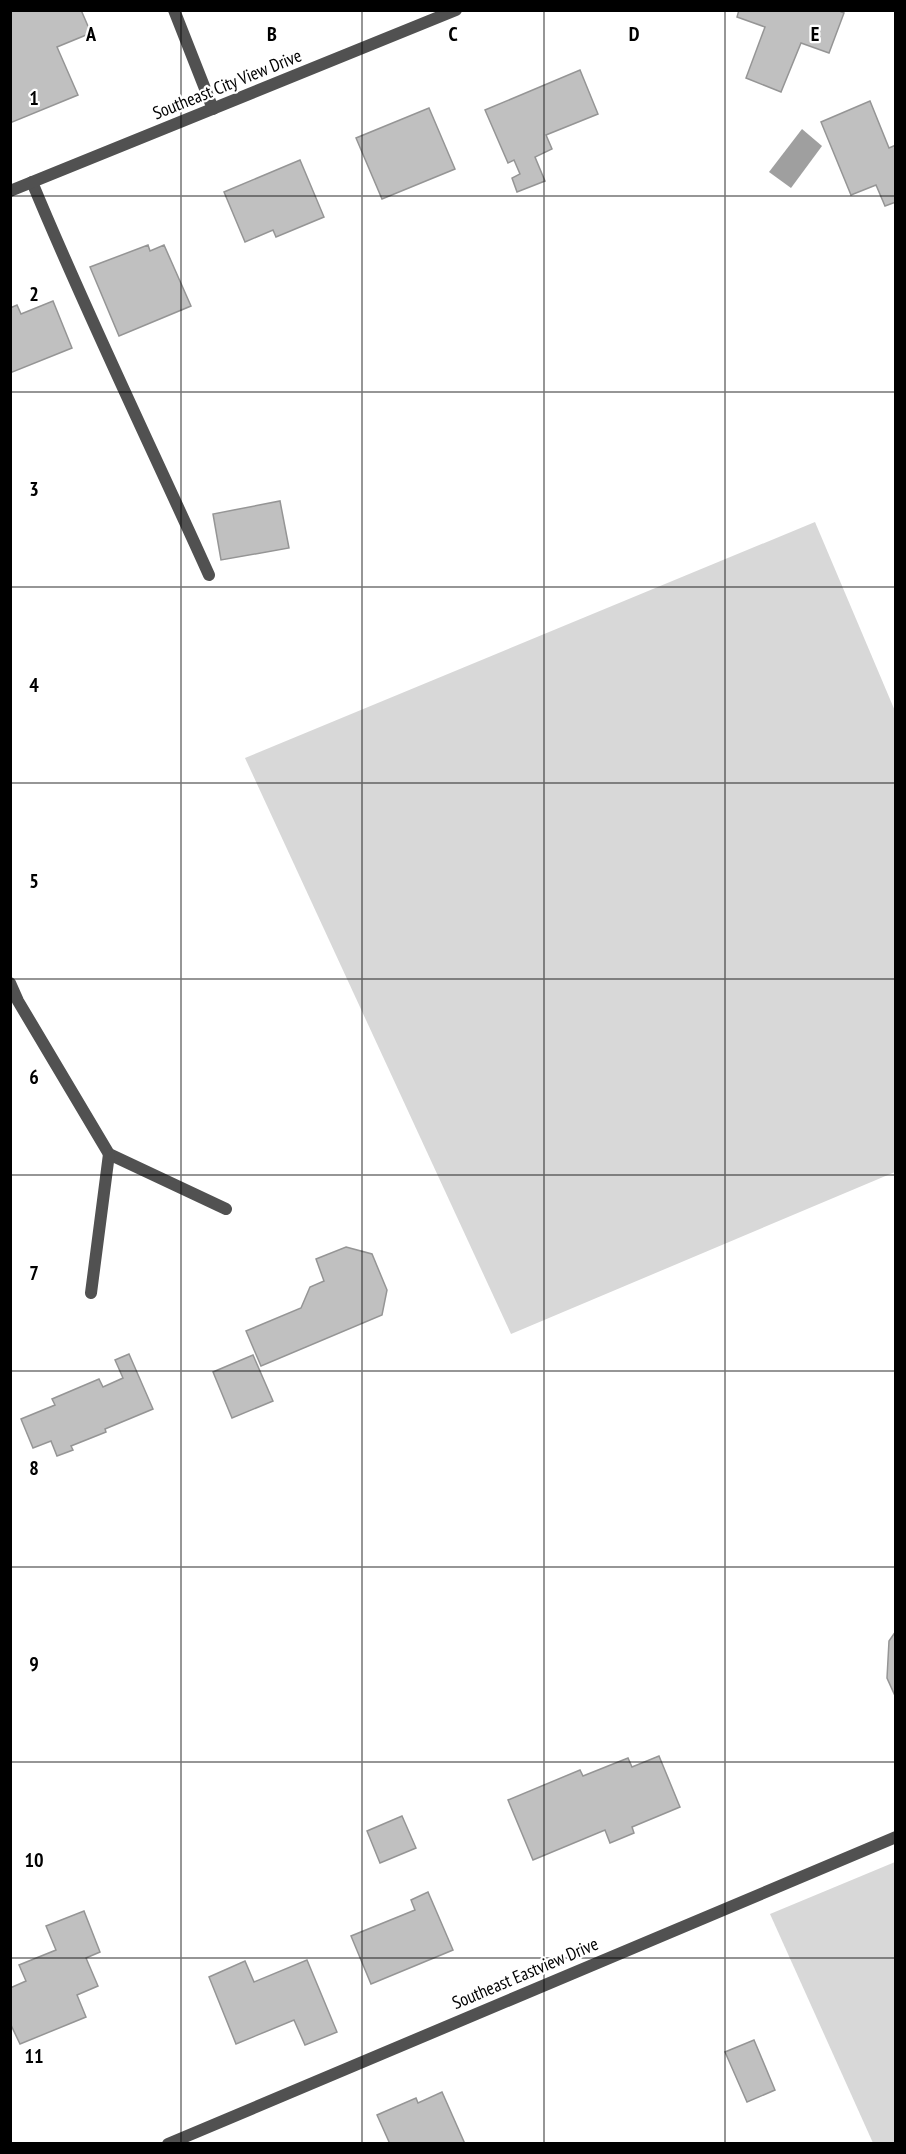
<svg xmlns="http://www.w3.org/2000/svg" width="906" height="2154" font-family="'PT Sans Narrow',sans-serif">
<rect width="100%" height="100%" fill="#fff"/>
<!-- green -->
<g fill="#d8d8d8">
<path d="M815,522L895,711V1172L511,1334L245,758Z"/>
<path d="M895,1862V2143H873L770,1914Z"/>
</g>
<!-- water -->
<path fill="#9f9f9f" d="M802,129L822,146L791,188L769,172Z"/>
<!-- building -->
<g fill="#c0c0c0" stroke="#959595" stroke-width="1.5">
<path d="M10,10H81L91,33L57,47L78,95L10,123Z"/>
<path d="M739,10H837L844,13L829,53L801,43L781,92L746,78L765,27L737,17Z"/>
<path d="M580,70L598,114L546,135L552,149L535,157L545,181L517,192L512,178L520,174L514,160L508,163L485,110Z"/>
<path d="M870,101L889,148L896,145V202L885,206L876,185L851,195L821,122Z"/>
<path d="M429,108L455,169L382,199L356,138Z"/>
<path d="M300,160L324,217L276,237L273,230L245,242L224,192Z"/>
<path d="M148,245L150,251L164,245L191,306L119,336L90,267Z"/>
<path d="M53,301L72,348L10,373V308L17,305L21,314Z"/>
<path d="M280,501L289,548L221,560L213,514Z"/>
<path d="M346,1247L372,1254L387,1290L382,1315L261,1366L246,1331L301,1308L310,1287L324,1281L316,1259Z"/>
<path d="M129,1354L153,1409L105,1429L106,1432L71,1446L73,1450L57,1456L51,1441L33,1448L21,1419L55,1405L52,1399L99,1379L103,1387L123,1378L115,1360Z"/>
<path d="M253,1355L273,1401L232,1418L213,1372Z"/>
<path d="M896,1631V1698L887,1678L889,1641Z"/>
<path d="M659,1756L680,1807L632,1827L634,1833L610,1843L605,1830L533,1860L508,1800L580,1770L583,1776L628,1758L632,1767Z"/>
<path d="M402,1816L416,1848L380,1863L367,1831Z"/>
<path d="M428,1892L453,1950L371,1984L351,1936L415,1910L411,1900Z"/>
<path d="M84,1911L100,1952L86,1958L98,1986L77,1995L86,2017L20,2044L10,2023V1988L26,1981L19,1965L56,1950L46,1926Z"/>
<path d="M307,1960L337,2032L305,2045L294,2020L236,2044L209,1977L245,1961L254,1982Z"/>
<path d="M754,2040L775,2090L747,2102L725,2052Z"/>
<path d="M442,2092L465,2144H390L377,2115L416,2098L418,2103Z"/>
</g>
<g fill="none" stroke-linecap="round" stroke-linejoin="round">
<!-- service -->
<g stroke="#515151" stroke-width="12">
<path d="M32,182C87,315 150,444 209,575"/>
<path d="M10,983L18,1001L109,1154L226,1209"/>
<path d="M91,1293L109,1154"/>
</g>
<!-- minor -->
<g stroke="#515151" stroke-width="12">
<path d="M174,10L213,109"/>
<path d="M10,191L456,10"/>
<path d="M168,2144L896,1837"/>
</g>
</g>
<!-- grid -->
<path fill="none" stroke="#000" stroke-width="1.5" stroke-opacity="0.55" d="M181,10V2144M362,10V2144M544,10V2144M725,10V2144M10,196H896M10,392H896M10,587H896M10,783H896M10,979H896M10,1175H896M10,1371H896M10,1567H896M10,1762H896M10,1958H896"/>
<g text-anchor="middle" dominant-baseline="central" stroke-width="4.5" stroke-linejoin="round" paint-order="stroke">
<!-- street labels -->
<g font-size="18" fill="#000" stroke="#fff">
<text transform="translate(227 84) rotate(-22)">Southeast City View Drive</text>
<text transform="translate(525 1973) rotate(-23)">Southeast Eastview Drive</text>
</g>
</g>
<g font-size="20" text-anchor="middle" font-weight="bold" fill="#000" stroke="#fff" stroke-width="4.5" stroke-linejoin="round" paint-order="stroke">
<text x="91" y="41">A</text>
<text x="272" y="41">B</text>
<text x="453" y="41">C</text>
<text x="634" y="41">D</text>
<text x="815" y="41">E</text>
<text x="34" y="105">1</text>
<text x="34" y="301">2</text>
<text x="34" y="496">3</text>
<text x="34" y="692">4</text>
<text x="34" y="888">5</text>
<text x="34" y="1084">6</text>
<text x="34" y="1280">7</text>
<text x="34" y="1475">8</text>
<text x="34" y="1671">9</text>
<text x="34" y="1867">10</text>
<text x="34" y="2063">11</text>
</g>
<!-- border -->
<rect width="906" height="2154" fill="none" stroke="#000000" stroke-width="24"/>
</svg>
